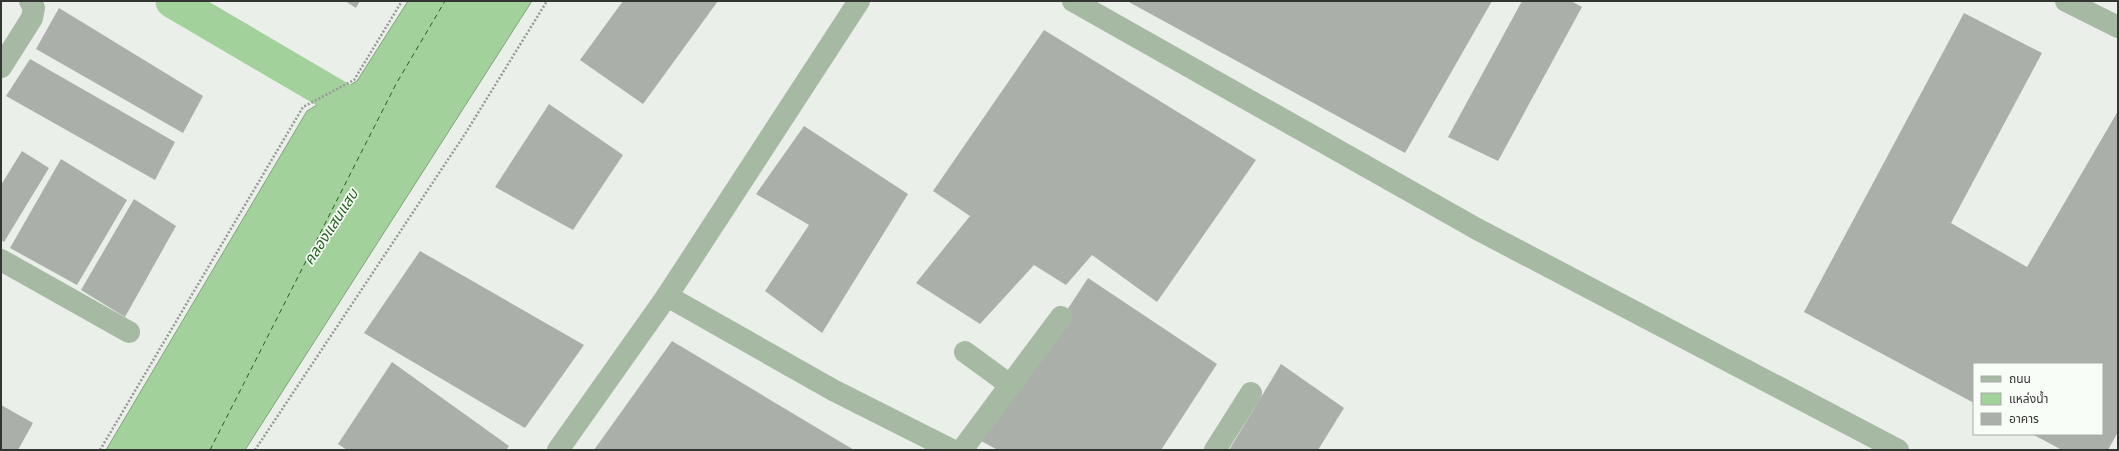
<svg xmlns="http://www.w3.org/2000/svg" width="2119" height="451" font-family="'Nunito Sans','Noto Sans Thai',sans-serif">
<rect width="100%" height="100%" fill="#ebefea"/>
<!-- water -->
<path fill="#a3d19c" stroke="#81a27c" d="M408,1H532L245,450H106L307,111L357,81Z"/>
<g fill="none" stroke-linecap="round" stroke-linejoin="round">
<!-- canal -->
<path stroke="#a3d19c" stroke-width="35" d="M173,1L376,120"/>
<!-- ferry -->
<path stroke="#235f1c" stroke-width="1" stroke-dasharray="5 4" stroke-linecap="butt" d="M210,450L396,84L445,1"/>
</g>
<!-- building -->
<g fill="#abafaa">
<path d="M345,1H360L356,8Z"/>
<path d="M623,1H718L643,104L580,60Z"/>
<path d="M1127,1H1492L1405,153Z"/>
<path d="M1522,1H1571L1582,7L1498,161L1448,137Z"/>
<path d="M59,8L203,96L183,133L36,49Z"/>
<path d="M1964,13L2042,53L1951,223L2027,267L2118,111V432L2108,450H2062L2032,434H2102V364H1974V403L1804,312Z"/>
<path d="M1044,30L1256,160L1157,302L1092,255L1066,285L1034,265L980,324L916,283L970,216L933,191Z"/>
<path d="M30,59L175,142L155,180L6,96Z"/>
<path d="M549,104L623,155L573,230L495,187Z"/>
<path d="M804,126L908,194L822,333L765,291L809,225L756,194Z"/>
<path d="M22,151L49,168L4,242L1,240V185Z"/>
<path d="M61,159L127,200L77,285L10,248Z"/>
<path d="M134,199L176,226L125,317L81,290Z"/>
<path d="M420,251L584,345L525,428L364,333Z"/>
<path d="M1088,278L1217,364L1161,450H998L981,441Z"/>
<path d="M672,341L854,450H594Z"/>
<path d="M392,362L509,446L506,450H347L338,444Z"/>
<path d="M1281,364L1344,408L1318,450H1229Z"/>
<path d="M1,405L33,423L18,450H1Z"/>
</g>
<g fill="none" stroke-linecap="round" stroke-linejoin="round">
<!-- path -->
<g stroke="#969995" stroke-width="2.5" stroke-dasharray="2 2" stroke-linecap="butt">
<path d="M100,450L303,107L354,80L402,1"/>
<path d="M255,450L465,134L547,1"/>
</g>
<!-- minor -->
<g stroke="#a6baa3" stroke-width="22">
<path d="M1073,1L1477,229L1898,450"/>
<path d="M2066,1L2118,27"/>
<path d="M1,67L32,18L34,8L30,1"/>
<path d="M1,260L129,332"/>
<path d="M667,296L833,390L952,450"/>
<path d="M965,352L1010,385"/>
<path d="M558,450L667,296L859,1"/>
<path d="M962,450L1061,317"/>
<path d="M1215,450L1251,393"/>
</g>
</g>
<g text-anchor="middle" dominant-baseline="central" stroke-width="3.5" stroke-linejoin="round" paint-order="stroke">
<!-- water labels -->
<g font-size="15" font-style="italic" fill="#235f1c" stroke="#f8fdf7">
<text transform="translate(331 227) rotate(-57)">คลองแสนแสบ</text>
</g>
</g>
<!-- border -->
<rect width="2119" height="451" fill="none" stroke="#333532" stroke-width="4"/>
<!-- legend -->
<rect x="1973" y="363" width="130" height="72" fill="#f8fdf7" stroke="#a9ada8"/>
<rect x="1981" y="376" width="20" height="6" fill="#a6baa3" stroke="#a9ada8"/>
<text x="2009" y="383" font-size="12" fill="#333532">ถนน</text>
<rect x="1981" y="393" width="20" height="12" fill="#a3d19c" stroke="#a9ada8"/>
<text x="2009" y="403" font-size="12" fill="#333532">แหล่งน้ำ</text>
<rect x="1981" y="413" width="20" height="12" fill="#abafaa" stroke="#a9ada8"/>
<text x="2009" y="423" font-size="12" fill="#333532">อาคาร</text>
</svg>
